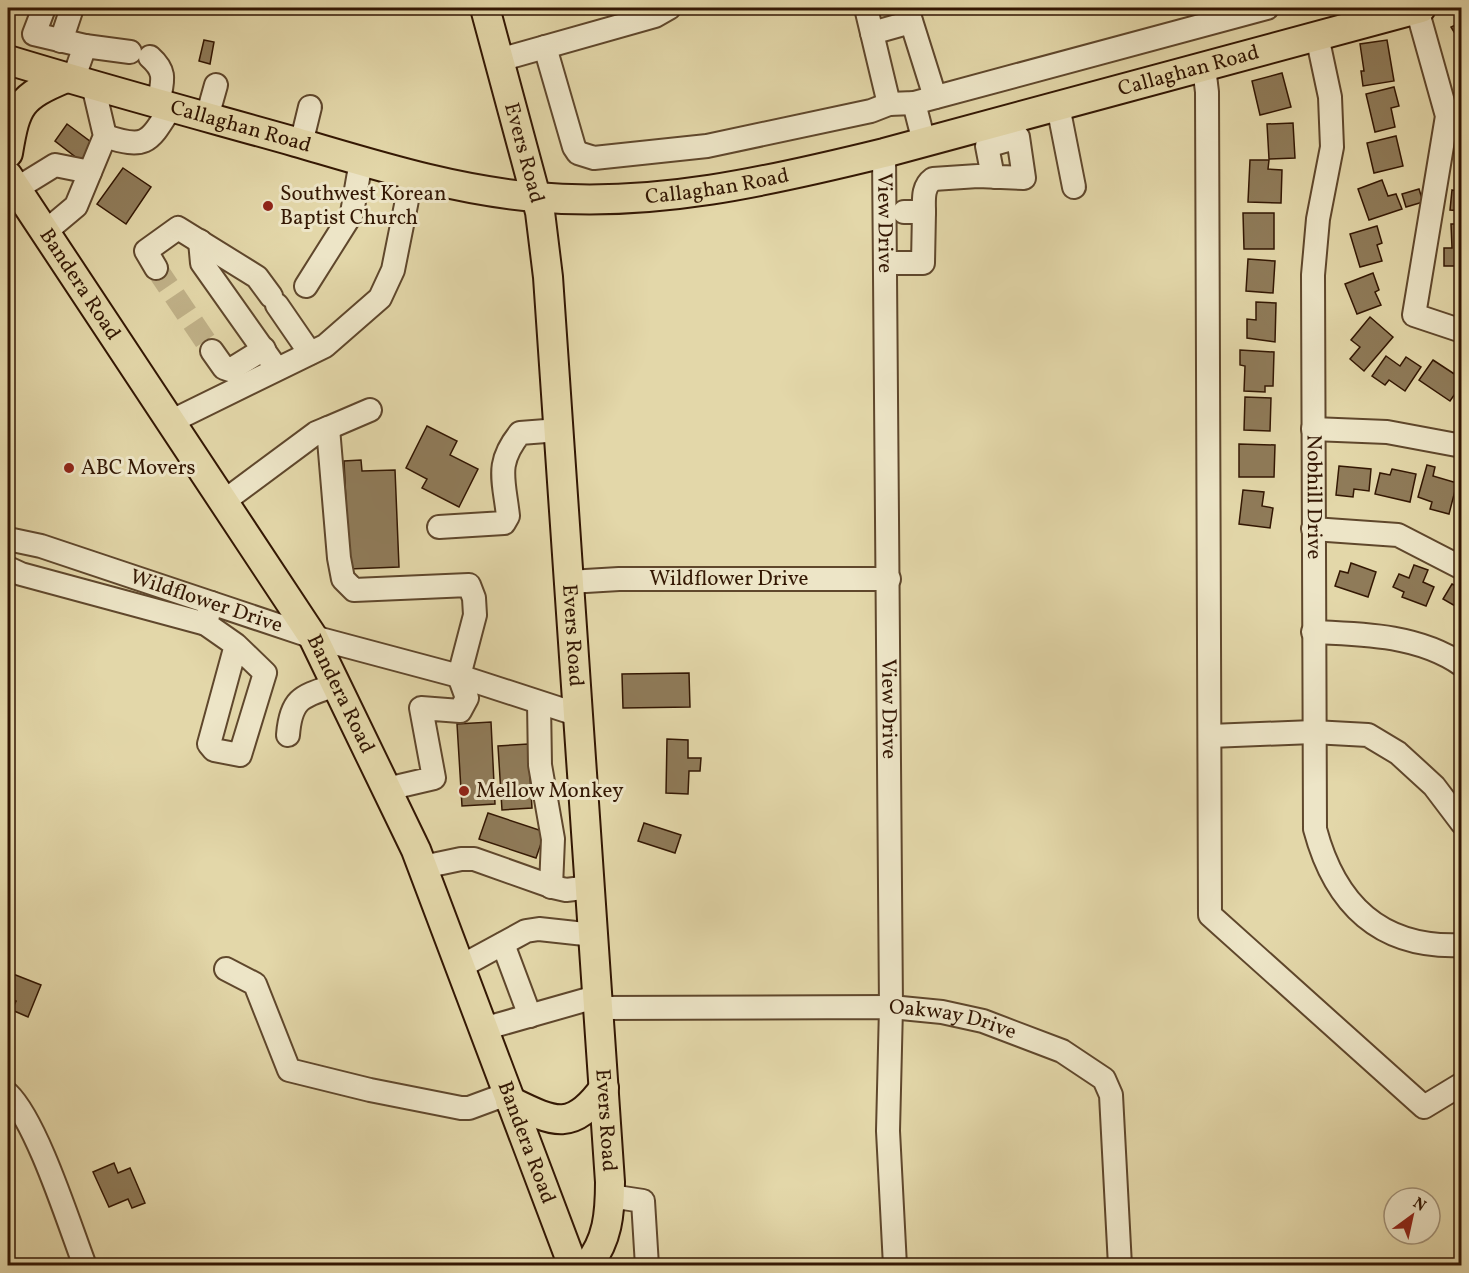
<svg xmlns="http://www.w3.org/2000/svg" width="1469" height="1273" font-family="Vollkorn,serif">
<rect width="100%" height="100%" fill="#e3d7a9"/>
<filter id="stains"><feTurbulence type="fractalNoise" baseFrequency=".00333" numOctaves="4"/><feColorMatrix values="0 0 0 0 .2 0 0 0 0 .09 0 0 0 0 .02 0 0 0 .5 -.17"/></filter>
<radialGradient id="worn" r=".72"><stop offset=".6" stop-color="#630" stop-opacity="0"/><stop offset="1" stop-color="#630" stop-opacity=".3"/></radialGradient>
<!-- building -->
<g fill="#8f7b59" stroke="#331703" stroke-width="1.5">
<path d="M1462,22V45L1451,27Z"/>
<path d="M204,40L214,42L210,64L199,61Z"/>
<path d="M1387,40L1394,81L1363,86L1361,71H1364L1360,44Z"/>
<path d="M1282,73L1291,107L1260,115L1252,81Z"/>
<path d="M1394,87L1399,106L1391,108L1395,127L1375,132L1366,94Z"/>
<path d="M1293,123L1295,158L1269,159L1267,124Z"/>
<path d="M67,124L95,145L82,162L55,141Z"/>
<path d="M1396,136L1403,166L1374,173L1367,143Z"/>
<path d="M1250,160H1269L1268,169L1282,170L1281,203L1248,202Z"/>
<path d="M123,168L151,187L126,224L97,204Z"/>
<path d="M1382,180L1388,196L1396,194L1402,209L1369,220L1358,189Z"/>
<path d="M1419,189L1423,202L1406,207L1402,194Z"/>
<path d="M1452,190L1462,192V211L1450,210Z"/>
<path d="M1243,213H1274V249H1244Z"/>
<path d="M1451,224H1462V266H1444V248H1452Z"/>
<path d="M1377,226L1382,243L1377,245L1382,261L1360,267L1350,234Z"/>
<path d="M1248,259L1275,261L1273,293L1246,291Z"/>
<path d="M1373,273L1379,290L1375,292L1381,305L1357,314L1345,284Z"/>
<path d="M1256,302L1276,303L1275,342L1247,338V319L1256,320Z"/>
<path d="M1370,317L1393,337L1364,371L1350,359L1360,347L1351,340Z"/>
<path d="M1240,350L1274,352L1273,386H1265V392L1244,391L1245,366L1240,365Z"/>
<path d="M1386,356L1400,366L1406,357L1421,367L1405,391L1389,380L1385,385L1372,376Z"/>
<path d="M1433,360L1462,379V384L1450,401L1419,380Z"/>
<path d="M1245,397L1271,398L1270,431L1244,430Z"/>
<path d="M427,426L457,441L450,455L478,469L459,507L422,488L427,479L406,468Z"/>
<path d="M1239,444L1275,445L1274,477H1239Z"/>
<path d="M361,460L362,471L395,470L399,567L349,569L344,461Z"/>
<path d="M1427,465L1435,467L1433,476L1457,483L1449,514L1430,509L1432,502L1418,497Z"/>
<path d="M1339,466L1371,469L1369,491L1354,489L1353,497L1336,495Z"/>
<path d="M1392,469L1416,474L1410,502L1375,494L1380,473L1390,475Z"/>
<path d="M1243,490L1264,492L1262,506L1273,508L1270,528L1239,524Z"/>
<path d="M1351,563L1376,572L1368,597L1335,586L1340,571L1348,573Z"/>
<path d="M1414,565L1428,570L1423,582L1434,587L1426,606L1402,597L1404,592L1393,587L1399,574L1409,578Z"/>
<path d="M1452,584L1462,589V610L1443,599Z"/>
<path d="M689,673L690,707L623,708L622,674Z"/>
<path d="M491,722L495,804L462,806L457,724Z"/>
<path d="M667,739L688,740V758H701L700,771H689L688,794L666,793Z"/>
<path d="M528,744L532,808L502,810L498,746Z"/>
<path d="M488,813L545,832L536,858L479,839Z"/>
<path d="M644,823L681,835L675,853L638,841Z"/>
<path d="M8,972L41,985L28,1017L12,1010L16,1001L8,997Z"/>
<path d="M114,1163L118,1173L130,1168L145,1203L132,1208L128,1199L109,1207L93,1172Z"/>
</g>
<g fill="none" stroke-linecap="round" stroke-linejoin="round">
<!-- minor-tunnel -->
<path stroke="#c0b188" stroke-width="22" stroke-dasharray="22 11" stroke-linecap="butt" d="M156,268L212,351"/>
<!-- minor casing -->
<g stroke="#5f472c" stroke-width="26">
<g id="minor">
<path d="M44,8L34,34L85,46"/>
<path d="M866,8L889,104"/>
<path d="M907,8L935,97"/>
<path d="M1417,9L1447,116L1414,315L1462,331"/>
<path d="M872,33L911,22"/>
<path id="s1" d="M1317,36L1330,97L1332,147L1318,219L1313,275L1315,829C1335,904 1380,949 1462,945"/>
<path d="M61,41L72,8"/>
<path d="M545,47L574,147L578,153L594,158L707,146L871,111L889,104L914,103L1267,8"/>
<path d="M150,57C168,73 162,82 158,104"/>
<path d="M499,60L655,16L669,8"/>
<path d="M1204,67L1207,92L1210,915L1424,1107L1462,1084"/>
<path d="M73,80L85,46L130,52"/>
<path d="M914,103L924,142"/>
<path d="M1058,106L1074,187"/>
<path d="M207,117L216,85"/>
<path d="M105,136C147,150 149,142 171,107"/>
<path d="M301,144L310,107"/>
<path id="s2" d="M884,153L891,1007L888,1131L895,1266"/>
<path d="M16,189L55,165L90,172"/>
<path d="M924,212C924,200 922,187 933,179L978,176L1024,178L1018,137L987,146L993,177"/>
<path d="M45,232L76,206L105,136L93,85"/>
<path d="M200,241L202,263L277,369"/>
<path d="M886,263H923L924,212H904"/>
<path d="M156,268L146,251L178,228L257,277L271,296"/>
<path d="M306,286L352,213L361,161"/>
<path d="M277,305L310,353"/>
<path d="M212,351L224,368L230,370L264,349"/>
<path d="M170,422L325,346L380,298L393,270L412,175"/>
<path d="M328,428L370,410"/>
<path d="M1313,429L1387,432L1462,446"/>
<path d="M223,502L316,433L328,428L339,558L343,579L354,590L469,585L474,598L475,615L459,676L467,698L460,711L421,708L434,778L387,789"/>
<path d="M439,527L504,523L508,516C504,479 495,464 520,433L559,430"/>
<path d="M1313,529L1398,535L1462,568"/>
<path id="s3" d="M8,539L41,546L313,637L459,676L579,715"/>
<path d="M8,568L21,574L206,624"/>
<path id="s4" d="M569,582L619,579H889"/>
<path d="M211,603L206,624L236,645L209,744L214,750L240,755L265,673L236,645"/>
<path d="M1313,632C1363,634 1419,635 1462,665"/>
<path d="M539,703L540,765L553,839L551,887"/>
<path d="M288,735C291,697 303,696 336,685"/>
<path d="M1210,736L1313,732L1368,735L1398,753L1434,786L1462,823"/>
<path d="M423,867L461,859H474L553,887L566,890L591,887"/>
<path d="M503,944L530,1016"/>
<path d="M460,967L526,931L539,929L594,935"/>
<path d="M226,969L255,984L289,1070L370,1090L461,1108H469L507,1094"/>
<path id="s5" d="M600,1008L891,1007L942,1012L983,1021L1062,1051L1104,1079L1111,1095L1120,1266"/>
<path d="M483,1029L599,996"/>
<path d="M8,1094C37,1122 69,1224 85,1266"/>
<path d="M610,1196L643,1201L647,1266"/>
</g>
</g>
<!-- major casing -->
<g stroke="#331703" stroke-width="32">
<g id="major">
<path id="s6" d="M485,8L540,212L548,277L610,1182C610,1213 608,1241 587,1266"/>
<path id="s7" d="M8,60C103,89 200,115 296,142C375,165 453,190 535,197C653,208 770,181 884,153L1421,8"/>
<path d="M8,153C16,105 20,97 66,78"/>
<path id="s8" d="M8,176L313,637L416,850L573,1266"/>
<path d="M510,1101C555,1123 572,1132 604,1088"/>
</g>
</g>
<!-- minor -->
<use href="#minor" stroke="#ede5c7" stroke-width="22"/>
<!-- major -->
<use href="#major" stroke="#e3d7a9" stroke-width="28"/>
</g>
<!-- markers -->
<g fill="#8f2418" stroke="#ede5c7" stroke-width="2">
<circle cx="268" cy="206" r="6"/>
<circle cx="69" cy="468" r="6"/>
<circle cx="464" cy="791" r="6"/>
</g>
<g text-anchor="middle" dominant-baseline="central" stroke-width="6" stroke-linejoin="round" paint-order="stroke">
<!-- street labels -->
<g font-size="21" fill="#331703" stroke="#ede5c7">
<text stroke="none"><textPath href="#s7" startOffset="1214">Callaghan Road</textPath></text>
<text stroke="none"><textPath href="#s7" startOffset="242">Callaghan Road</textPath></text>
<text stroke="none"><textPath href="#s6" startOffset="150">Evers Road</textPath></text>
<text stroke="none"><textPath href="#s7" startOffset="728">Callaghan Road</textPath></text>
<text stroke="none"><textPath href="#s2" startOffset="70">View Drive</textPath></text>
<text stroke="none"><textPath href="#s8" startOffset="130">Bandera Road</textPath></text>
<text stroke="none"><textPath href="#s1" startOffset="464">Nobhill Drive</textPath></text>
<text stroke="none"><textPath href="#s4" startOffset="160">Wildflower Drive</textPath></text>
<text stroke="none"><textPath href="#s3" startOffset="208">Wildflower Drive</textPath></text>
<text stroke="none"><textPath href="#s6" startOffset="636">Evers Road</textPath></text>
<text stroke="none"><textPath href="#s8" startOffset="616">Bandera Road</textPath></text>
<text stroke="none"><textPath href="#s2" startOffset="556">View Drive</textPath></text>
<text stroke="none"><textPath href="#s5" startOffset="354">Oakway Drive</textPath></text>
<text stroke="none"><textPath href="#s6" startOffset="1122">Evers Road</textPath></text>
<text stroke="none"><textPath href="#s8" startOffset="1102">Bandera Road</textPath></text>
</g>
<!-- poi labels -->
<g font-size="21" fill="#331703" stroke="#ede5c7" text-anchor="start">
<text x="280" y="194">Southwest Korean<tspan x="280" dy="24">Baptist Church</tspan></text>
<text x="81" y="468">ABC Movers</text>
<text x="476" y="791">Mellow Monkey</text>
</g>
</g>
<!-- margin -->
<rect width="1469" height="1273" fill="none" stroke="#e3d7a9" stroke-width="30"/>
<rect x="9" y="9" width="1451" height="1255" fill="none" stroke="#331703" stroke-width="3"/>
<rect x="15" y="15" width="1439" height="1243" fill="none" stroke="#331703" stroke-width="1.5"/>
<!-- north arrow -->
<g transform="translate(1412 1216) rotate(33)"><circle r="28" fill="#ede5c7" stroke="#a39379" stroke-width="1.5"/>
<path d="M0-4.5L10 22L0 15L-10 22Z" fill="#8f2418"/>
<text y="-9" font-size="16" font-weight="bold" text-anchor="middle" fill="#331703">N</text>
</g>
<rect width="100%" height="100%" filter="url(#stains)"/>
<rect width="100%" height="100%" fill="url(#worn)"/>
</svg>
